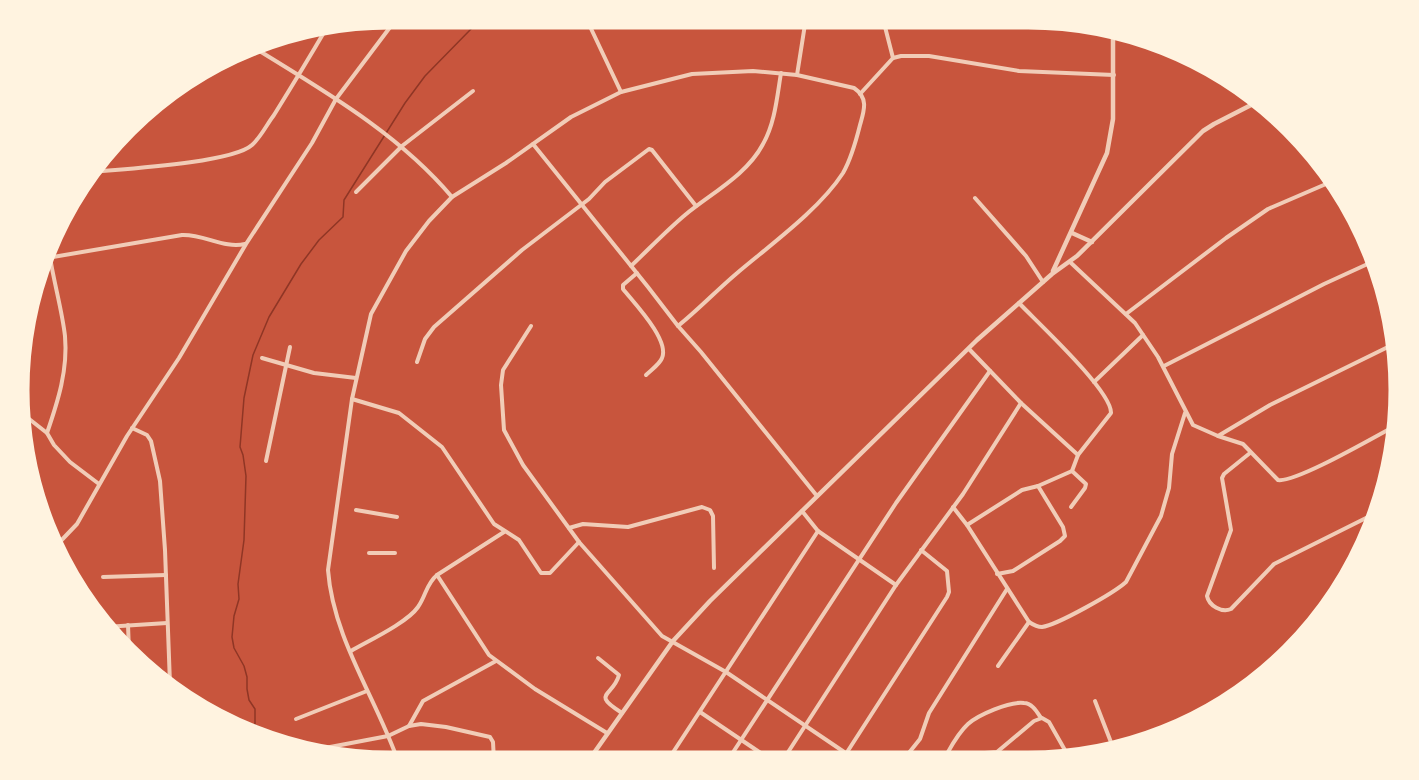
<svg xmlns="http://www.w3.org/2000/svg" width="1419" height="780" font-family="Commissioner,sans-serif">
<rect width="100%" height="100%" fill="#c8553d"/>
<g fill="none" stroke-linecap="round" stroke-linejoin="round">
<!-- stream -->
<path stroke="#8f3625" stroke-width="1.5" d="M255,733V709L249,700L247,689V677L244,666L234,648L232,637L234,616L239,599L238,584L244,540L246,476L243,455L240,447L244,398L253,355L269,317L301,264L319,240L343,217L344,200L405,103L425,76L471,29L476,18"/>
<!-- minor -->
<g stroke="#f1ccb7" stroke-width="4">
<path d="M586,18L621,92"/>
<path d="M883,19L893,58"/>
<path d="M253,47C324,91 398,133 452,197"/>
<path d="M797,75L806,18"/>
<path d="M169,92C188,88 202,82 215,67"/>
<path d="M860,94L893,58L901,56H929L1019,71L1114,75"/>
<path d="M533,144L648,287L678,326L701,352L817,496"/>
<path d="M91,172C123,169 232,163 252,145C261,137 267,124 274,115C292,86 309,58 326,29"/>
<path d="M356,192L402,146L473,91"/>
<path d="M975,198L1026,256L1043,282"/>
<path d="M47,258L182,235C204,234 224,249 245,244"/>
<path d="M1070,262L1135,323L1158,357L1193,425L1218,436L1243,444L1278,480C1296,483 1376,436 1397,425"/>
<path d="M631,266C649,249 666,231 685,215C710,194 747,175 763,144C775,123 777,97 781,73"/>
<path d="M637,273L623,285V289C634,303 670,340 662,358C660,364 651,370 646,375"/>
<path d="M1126,314L1226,238L1268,209L1333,181"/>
<path d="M531,326L503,370L501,385L504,430L523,465L579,542"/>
<path d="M969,349L1021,403L1078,455"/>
<path d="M262,358L314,373L356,378"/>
<path d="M417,362L425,339L434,327L522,250L589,199L605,182L649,149L652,150L696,206"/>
<path d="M1164,366L1324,284L1372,262"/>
<path d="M1094,382L1143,335"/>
<path d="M352,399L399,413L442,447L494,524L519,540L541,573H550L579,542L662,636L726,672L856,760"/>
<path d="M19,411L47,433L54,445L70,462L99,484"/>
<path d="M132,428L147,435L151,441L160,481L165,550L170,684"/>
<path d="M47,433C58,401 68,370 65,336C62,310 54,283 50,257"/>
<path d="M1218,436L1270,405L1392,345"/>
<path d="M1250,453L1224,474L1222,478L1231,530L1207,596C1209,606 1222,613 1231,609L1274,564L1372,515"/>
<path d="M266,461L290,347"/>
<path d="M953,507L967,525L1029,622C1032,624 1037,627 1042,627C1057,625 1114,593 1126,582L1161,516L1169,488L1172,454L1185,413"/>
<path d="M1071,507L1085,488L1086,484L1072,471"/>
<path d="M356,510L397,517"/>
<path d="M802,511L818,531L896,585"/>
<path d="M967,525L1022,490L1038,486L1072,471L1078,455L1111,413C1112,391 1037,322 1019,303"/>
<path d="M569,528L583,524L628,527L702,507L710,510L713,516L714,568"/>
<path d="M55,547L77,524L127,436L179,358L246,244L312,143L336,99L397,18"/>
<path d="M369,553H395"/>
<path d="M997,574L1013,571L1060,541L1065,536L1063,527L1038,486"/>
<path d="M437,575L489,655L535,689L607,733"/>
<path d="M103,577L166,575"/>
<path d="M128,625L129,651"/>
<path d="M105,627L167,623"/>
<path d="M351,651C368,641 407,623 418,607C426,596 426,584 437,575L504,532"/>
<path d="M598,658L619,675C613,697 590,693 622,713"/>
<path d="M998,666L1029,622"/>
<path d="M1095,701L1114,750"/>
<path d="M700,712L771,760"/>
<path d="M296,719L367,691"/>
<path d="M409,726L423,701L496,661"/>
<path d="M309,751L388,736L409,726L421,724L446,727L490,737L493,742L494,761"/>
<path d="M997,752L1003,759"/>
<path d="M908,755L923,759"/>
<path d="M904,759L920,739L929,713L1007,589"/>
<path d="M944,759C951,747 957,734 968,724C978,715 1010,701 1024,703C1032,703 1037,712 1041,718"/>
<path d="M962,759L973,754L997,752L1034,721L1042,718L1049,722L1070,759"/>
<path d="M668,760L818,531"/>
<path d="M728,760L896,503L990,371"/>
<path d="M783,760L896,585L963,494L1021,403"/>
<path d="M842,760L947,597L949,592L947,571L921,550"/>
<path d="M398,761C376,698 333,638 328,570L352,399L371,314L406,251L429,221L452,197L506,163L571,117L621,92L692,74L753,71L797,75L854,88C869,98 864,111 860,125C856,141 851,159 843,173C819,210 770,245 736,274C716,291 698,310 678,326"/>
</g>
<!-- tertiary -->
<g stroke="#f1ccb7" stroke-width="4.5">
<path d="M1072,233L1092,242"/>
<path d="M1053,271L1107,153L1113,119V29"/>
<path d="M589,760L673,641L710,601L977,340L1052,274L1077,256L1203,131L1214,124L1255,103"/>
</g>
</g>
<!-- crop -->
<path d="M0 0H1419V780H0ZM390 28H1028A362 362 0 0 1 1390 390V390A362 362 0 0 1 1028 752H390A362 362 0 0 1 28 390V390A362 362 0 0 1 390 28Z" fill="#fff3e0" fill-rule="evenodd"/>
<path fill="none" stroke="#fff3e0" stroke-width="3" d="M390 28H1028A362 362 0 0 1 1390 390V390A362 362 0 0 1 1028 752H390A362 362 0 0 1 28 390V390A362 362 0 0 1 390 28Z"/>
</svg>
